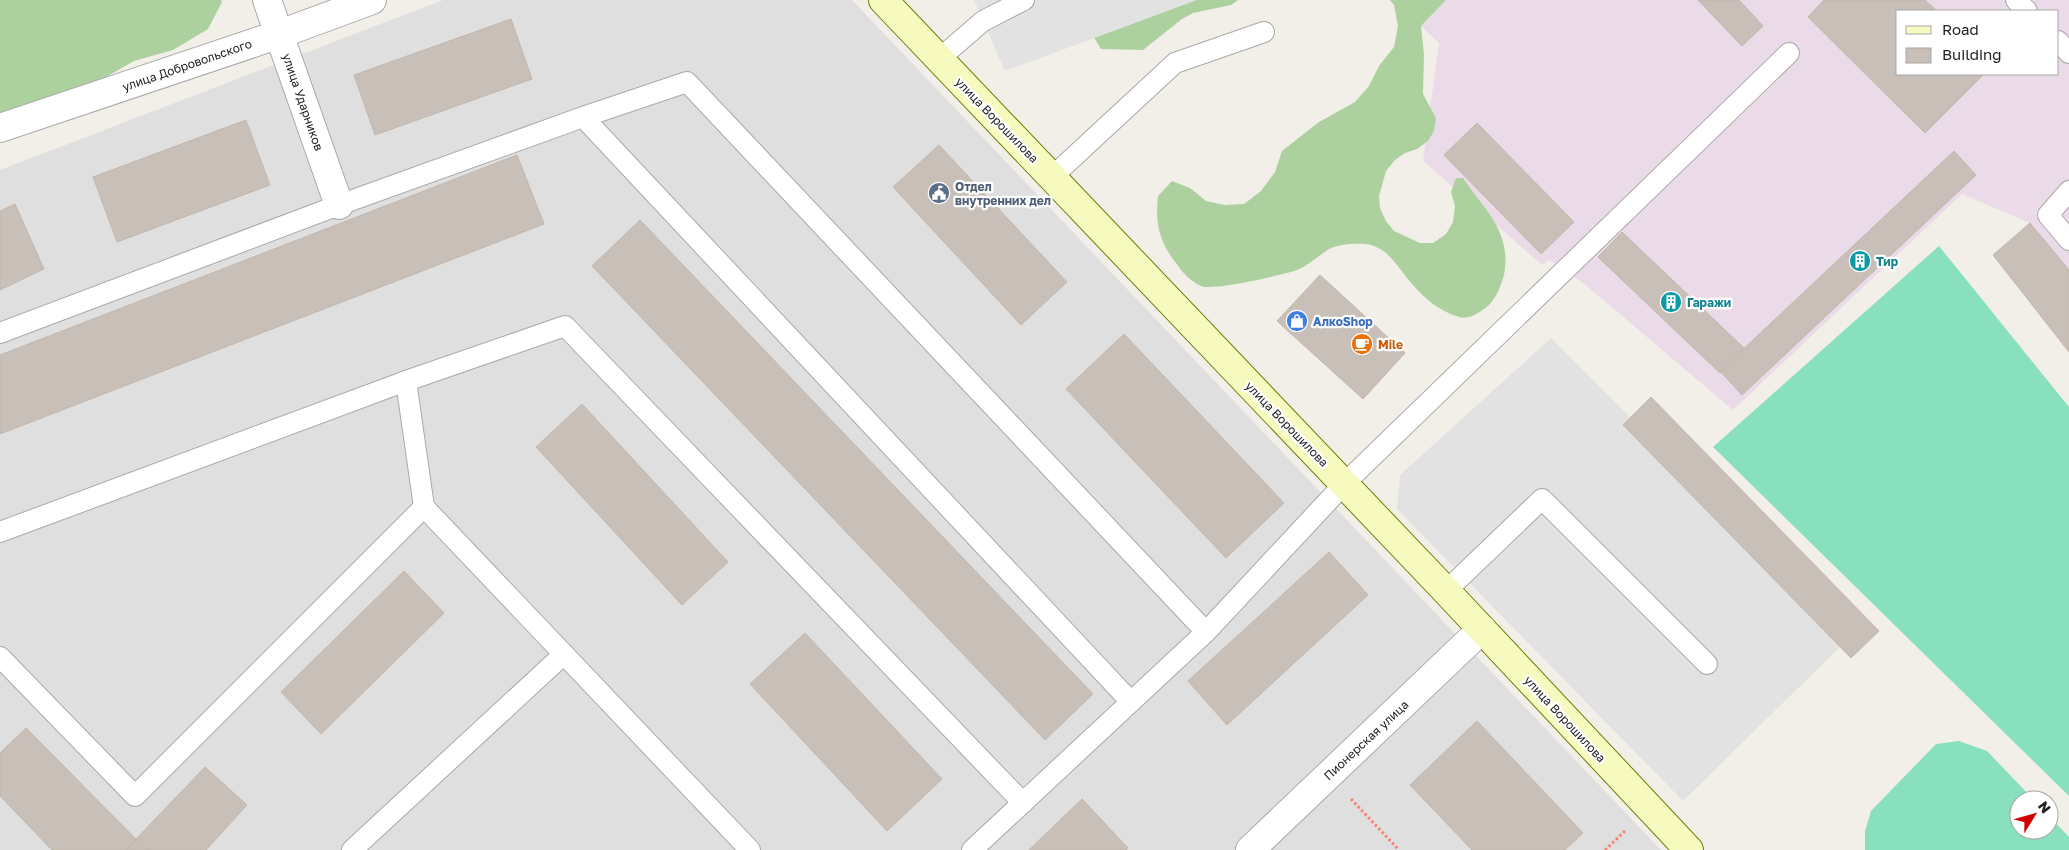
<svg xmlns="http://www.w3.org/2000/svg" width="2069" height="850" font-family="'Golos Text',sans-serif">
<rect width="100%" height="100%" fill="#f2efe9"/>
<!-- residential -->
<path fill="#e0dfdf" d="M443,0H852L1661,850H0V170Z"/>
<!-- industrial -->
<path fill="#ebdbe8" fill-rule="evenodd" d="M1446,0H2069V352L1993,255L2030,223L1962,194L1733,410L1582,282L1549,260L1542,265L1423,161L1439,43L1421,26ZM1898,11H2058V74H1898Z"/>
<!-- forest -->
<g fill="#add19e">
<path d="M0,0H221L222,2L208,29L173,50L134,61L97,82L0,119Z"/>
<path d="M1140,0H1238L1231,5L1193,13L1182,19L1143,50L1101,49L1092,34Z"/>
<path d="M1390,0H1446L1421,26L1424,55L1423,94L1436,118L1434,131L1428,141L1417,149L1405,153L1395,160L1386,171L1379,196L1380,208L1386,221L1394,231L1420,243H1433L1446,234L1453,222L1455,206L1451,192L1456,178H1463C1485,211 1512,231 1504,275C1501,285 1497,297 1489,305C1481,312 1470,320 1459,317C1441,312 1425,299 1413,285C1399,270 1389,247 1366,244C1355,243 1338,244 1329,249C1318,256 1309,265 1297,270C1283,275 1212,291 1201,286C1190,281 1182,272 1176,263C1159,242 1155,222 1158,196L1172,181L1190,188L1206,201L1225,205L1244,204L1261,191L1275,172L1282,151L1319,122L1355,102L1369,86L1379,66L1394,47L1398,26L1394,5Z"/>
</g>
<!-- pitch -->
<g fill="#88e0be">
<path d="M1939,246L2069,407V796L1713,447Z"/>
<path d="M1959,741L1987,751L2034,800H2019V830H2049V816L2069,837V850H1865V831L1871,811L1936,744Z"/>
</g>
<!-- parking -->
<g fill="#e2e2e2">
<path d="M974,0H1197L1005,71Z"/>
<path d="M1551,338L1631,418L1623,425L1840,647L1683,801L1397,509L1400,475Z"/>
</g>
<!-- building -->
<g fill="#c7bfb8" stroke="#c4b6ab">
<path d="M1698,0H1739L1763,26L1742,46Z"/>
<path d="M1824,0H1925L1937,11H1898V74H1984L1925,133L1808,17Z"/>
<path d="M511,19L532,79L375,135L354,75Z"/>
<path d="M246,120L270,185L117,242L93,177Z"/>
<path d="M1477,123L1574,222L1541,254L1444,155Z"/>
<path d="M939,145L1067,282L1021,325L893,187Z"/>
<path d="M1954,151L1976,175L1742,395L1720,371Z"/>
<path d="M517,155L544,224L0,434V355Z"/>
<path d="M15,204L44,269L0,290V211Z"/>
<path d="M640,220L1093,694L1045,740L592,266Z"/>
<path d="M2030,223L2069,270V352L1993,255Z"/>
<path d="M1622,232L1744,348L1720,373L1598,257Z"/>
<path d="M1320,275L1405,353L1363,399L1277,321Z"/>
<path d="M1124,334L1284,503L1226,558L1066,389Z"/>
<path d="M1651,397L1879,631L1851,658L1623,425Z"/>
<path d="M582,404L728,562L682,605L536,447Z"/>
<path d="M1329,552L1368,595L1227,725L1188,681Z"/>
<path d="M404,571L444,613L321,734L281,692Z"/>
<path d="M805,633L942,779L887,831L750,684Z"/>
<path d="M1477,721L1583,833L1565,850H1472L1410,785Z"/>
<path d="M26,728L136,839L127,850H52L0,796V753Z"/>
<path d="M205,767L247,805L206,850H148L136,839Z"/>
<path d="M1082,799L1128,848L1126,850H1029Z"/>
<path d="M136,839L148,850H127Z"/>
</g>
<g fill="none" stroke-linecap="round" stroke-linejoin="round">
<!-- lane casing -->
<g stroke="#a9a9a9" stroke-width="22">
<g id="lane">
<path d="M2016,0L2027,11"/>
<path d="M2058,41L2069,53"/>
<path d="M939,59L983,21L1024,0"/>
<path d="M583,117L687,82L1206,632"/>
<path d="M1052,177L1175,63L1264,32"/>
<path d="M2069,191L2048,215L2069,240"/>
<path d="M0,333L339,205L583,117L1131,702"/>
<path d="M406,381L424,507"/>
<path d="M0,532L406,381L565,326L1023,803"/>
<path d="M1446,591L1542,499L1707,664"/>
<path d="M0,657L135,796L424,507L750,850"/>
<path d="M352,850L564,654"/>
<path d="M972,850L1206,632L1344,484L1789,53"/>
</g>
</g>
<!-- street casing -->
<g stroke="#a9a9a9" stroke-width="30">
<g id="street">
<path d="M267,0L339,205"/>
<path d="M0,128L280,34L372,0"/>
<path d="M1250,850L1482,629"/>
</g>
</g>
<!-- secondary casing -->
<g stroke="#707d05" stroke-width="30">
<path id="secondary" d="M883,0L1446,591L1689,850"/>
</g>
<!-- path -->
<g stroke="#fa8072" stroke-width="3" stroke-dasharray="2.5 2.5" stroke-linecap="butt">
<path d="M1351,799L1399,850"/>
<path d="M1605,850L1626,830"/>
</g>
<!-- lane -->
<use href="#lane" stroke="#fff" stroke-width="20"/>
<!-- street -->
<use href="#street" stroke="#fff" stroke-width="28"/>
<!-- secondary -->
<use href="#secondary" stroke="#f7fabf" stroke-width="28"/>
</g>
<!-- icons -->
<defs>
<g id="civic-disc" transform="scale(1.125)"><circle r="9.5" fill="#5c6f8a" stroke="#fff"/><path d="M-.6-6.5H3V-4.5H.6V-3L4-1V1h2V6H-6V1h2V-1L-.6-3ZM-1.2 2.5V6h2.4V2.5Z" fill="#fff"/></g>
<g id="building-disc" transform="scale(1.125)"><circle r="9.5" fill="#0f9aa8" stroke="#fff"/><path d="M-4-6H4V6H1V3H-1V6H-4ZM-2.5-4.3h1.7v1.8h-1.7ZM.8-4.3h1.7v1.8H.8ZM-2.5-1h1.7V.8h-1.7ZM.8-1h1.7V.8H.8Z" fill="#fff"/></g>
<g id="shop-disc" transform="scale(1.125)"><circle r="9.5" fill="#3f7fe0" stroke="#fff"/><path d="M-5-2.5h2.3a2.7 3.5 0 0 1 5.4 0H5L5.5 6h-11ZM-1.5-2.5h3a1.5 2.3 0 0 0-3 0Z" fill="#fff"/></g>
<g id="cafe-disc" transform="scale(1.125)"><circle r="9.5" fill="#e8710a" stroke="#fff"/><path d="M-5.5-4.5H6V0H3Q3 3.5 0 3.5H-2.5Q-5.5 3.5-5.5 0ZM3-3.2v2h1.7v-2ZM-6 4.5H4V6H-6Z" fill="#fff"/></g>
</defs>
<g fill-rule="evenodd">
<use href="#civic-disc" x="939" y="193"/>
<use href="#building-disc" x="1860" y="261"/>
<use href="#building-disc" x="1671" y="302"/>
<use href="#shop-disc" x="1297" y="321"/>
<use href="#cafe-disc" x="1362" y="344"/>
</g>
<g text-anchor="middle" dominant-baseline="central" stroke-width="4.5" stroke-linejoin="round" paint-order="stroke">
<!-- street labels -->
<g font-size="12" fill="#222" stroke="#fff">
<text transform="translate(187 65) rotate(-19)">улица Добровольского</text>
<text transform="translate(303 102) rotate(71)">улица Ударников</text>
<text transform="translate(997 120) rotate(46)">улица Ворошилова</text>
<text transform="translate(1287 424) rotate(46)">улица Ворошилова</text>
<text transform="translate(1565 719) rotate(47)">улица Ворошилова</text>
<text transform="translate(1366 740) rotate(-43)">Пионерская улица</text>
</g>
<!-- service labels -->
<g font-size="12" font-weight="bold" fill="#4e5e75" stroke="#fff" text-anchor="start">
<text x="955" y="186">Отдел<tspan x="955" dy="14">внутренних дел</tspan></text>
</g>
<!-- culture labels -->
<g font-size="12" font-weight="bold" fill="#0d838f" stroke="#fff" text-anchor="start">
<text x="1876" y="261">Тир</text>
<text x="1687" y="302">Гаражи</text>
</g>
<!-- shop labels -->
<g font-size="12" font-weight="bold" fill="#366cbe" stroke="#fff" text-anchor="start">
<text x="1313" y="321">АлкоShop</text>
</g>
<!-- food labels -->
<g font-size="12" font-weight="bold" fill="#c56008" stroke="#fff" text-anchor="start">
<text x="1378" y="344">Mile</text>
</g>
</g>
<!-- legend -->
<rect x="1896" y="10" width="162" height="65" fill="#ffffff" stroke="#a7a7a7"/>
<rect x="1906" y="26" width="25" height="8" fill="#f7fabf" stroke="#a7a7a7"/>
<text x="1942" y="35" font-size="15" fill="#222222">Road</text>
<rect x="1906" y="48" width="25" height="15" fill="#c7bfb8" stroke="#a7a7a7"/>
<text x="1942" y="60" font-size="15" fill="#222222">Building</text>
<!-- north arrow -->
<g transform="translate(2034 815) rotate(53)"><circle r="24" fill="#ffffff" stroke="#a7a7a7"/>
<path d="M0-4L9 19L0 12L-9 19Z" fill="#d40000"/>
<text y="-8" font-size="14" font-weight="bold" text-anchor="middle" fill="#222222">N</text>
</g>
</svg>
